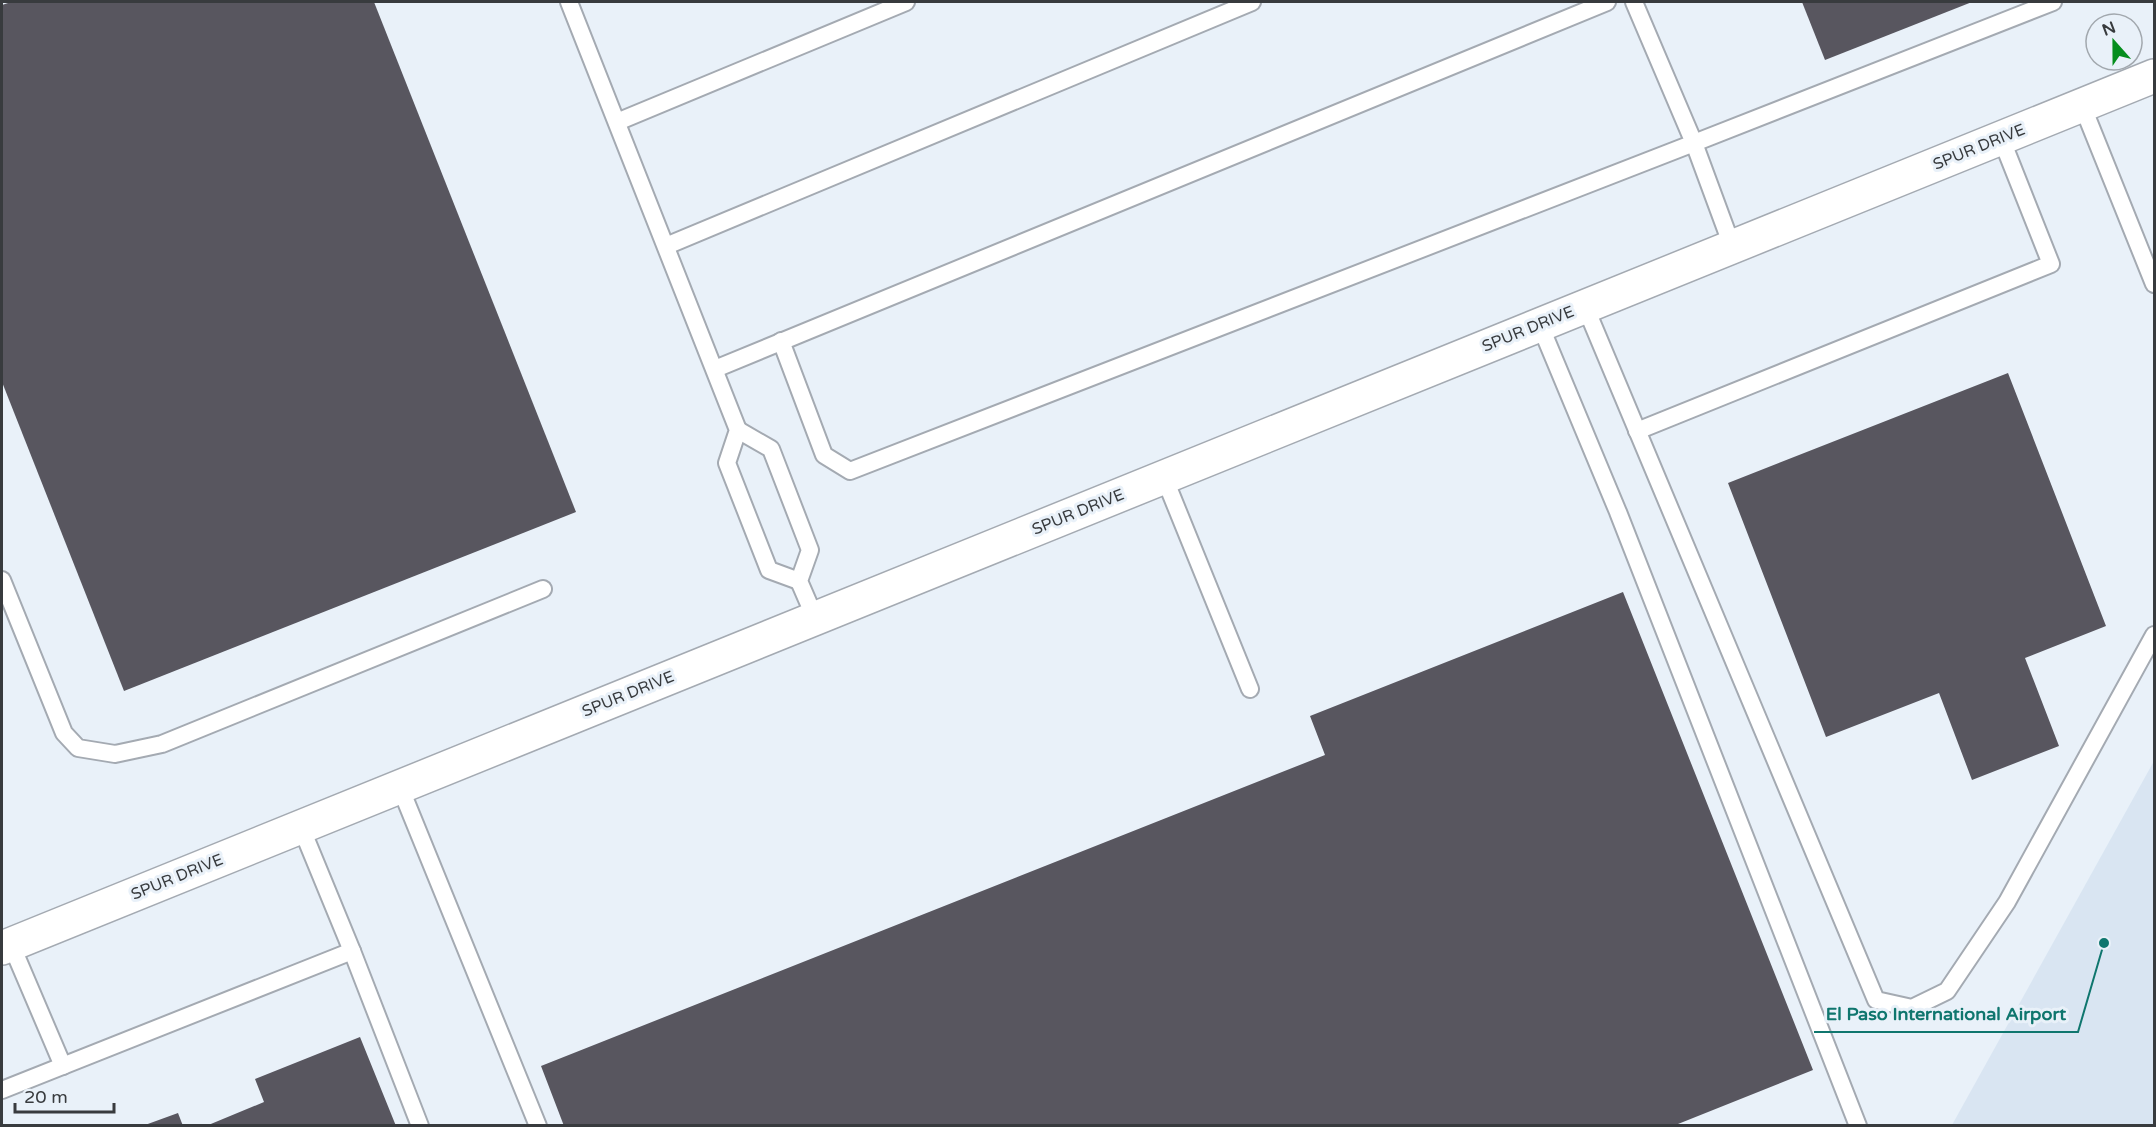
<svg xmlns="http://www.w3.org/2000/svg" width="2156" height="1127" font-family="'Varela Round',sans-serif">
<rect width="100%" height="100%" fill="#e9f1f9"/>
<!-- built -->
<path fill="#d9e5f2" d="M2154,761V1125H1952Z"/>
<!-- building -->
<g fill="#58565f">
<path d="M11,2H374L576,512L124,691L2,382V5Z"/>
<path d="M1802,2H1972L1825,60Z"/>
<path d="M2008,373L2106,626L2025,658L2059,746L1972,780L1939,693L1826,737L1728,483Z"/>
<path d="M1623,592L1813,1070L1673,1126H564L541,1066L1325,755L1310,716Z"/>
<path d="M360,1037L396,1126H206L264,1102L255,1079Z"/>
<path d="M178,1113L183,1126H145V1125Z"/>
</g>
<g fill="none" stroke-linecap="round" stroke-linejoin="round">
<!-- service casing -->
<g stroke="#a4aab2" stroke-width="20">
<g id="service">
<path d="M569,2L738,430L727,463L769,570L799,581"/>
<path d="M2082,105L2154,284"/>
<path d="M617,122L906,2"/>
<path d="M666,246L1252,2"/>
<path d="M1732,246L1694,143L2053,2"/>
<path d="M1585,306L1876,1000L1912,1008L1947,991L2007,902L2154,635"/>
<path d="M1540,325L1618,512L1858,1126"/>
<path d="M781,341L824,455L850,471L1694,143L1634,2"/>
<path d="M715,369L1607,2"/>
<path d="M738,430L771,449L810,550L799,581L815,618"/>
<path d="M1637,431L2051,264L2001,138"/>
<path d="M1164,477L1250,689"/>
<path d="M2,580L64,733L78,748L115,754L162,744L543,589"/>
<path d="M400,787L538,1126"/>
<path d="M11,944L63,1066"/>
<path d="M352,951L420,1126"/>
<path d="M2,1090L352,951L301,827"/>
</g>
</g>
<!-- minor casing -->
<g stroke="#a4aab2" stroke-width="36">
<path id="minor" d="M2,948L2154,76"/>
</g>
<!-- service -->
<use href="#service" stroke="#fff" stroke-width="16"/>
<!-- minor -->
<use href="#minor" stroke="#fff" stroke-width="33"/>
</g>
<g text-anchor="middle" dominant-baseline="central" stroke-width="6" stroke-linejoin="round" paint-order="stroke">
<!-- street labels -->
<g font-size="16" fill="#383b3e" stroke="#e9f1f9">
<text transform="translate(1979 147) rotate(-22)">SPUR DRIVE</text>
<text transform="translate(1528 329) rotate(-22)">SPUR DRIVE</text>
<text transform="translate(1078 512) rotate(-22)">SPUR DRIVE</text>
<text transform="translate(628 694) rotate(-22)">SPUR DRIVE</text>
<text transform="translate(177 877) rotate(-22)">SPUR DRIVE</text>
</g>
</g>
<!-- callouts -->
<path fill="none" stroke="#0f766e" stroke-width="2" d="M2104 943L2078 1032H1814"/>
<circle fill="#0f766e" stroke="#e9f1f9" stroke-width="2" cx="2104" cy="943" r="6"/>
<g font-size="18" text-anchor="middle" font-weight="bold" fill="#0f766e" stroke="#e9f1f9" stroke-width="6" stroke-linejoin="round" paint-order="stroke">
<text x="1946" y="1020">El Paso International Airport</text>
</g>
<!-- border -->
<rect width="2156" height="1127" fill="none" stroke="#383b3e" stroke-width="6"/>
<!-- north arrow -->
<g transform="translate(2114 42) rotate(339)"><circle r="28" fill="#e9f1f9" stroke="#a2a8ae" stroke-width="1.5"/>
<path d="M0-4.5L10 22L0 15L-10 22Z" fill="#058e1d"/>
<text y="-9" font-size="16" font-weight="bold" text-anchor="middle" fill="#383b3e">N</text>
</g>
<!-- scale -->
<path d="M15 1103v9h99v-9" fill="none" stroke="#383b3e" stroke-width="3"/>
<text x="24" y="1103" font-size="18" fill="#383b3e" stroke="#e9f1f9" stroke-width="4.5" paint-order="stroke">20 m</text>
</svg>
